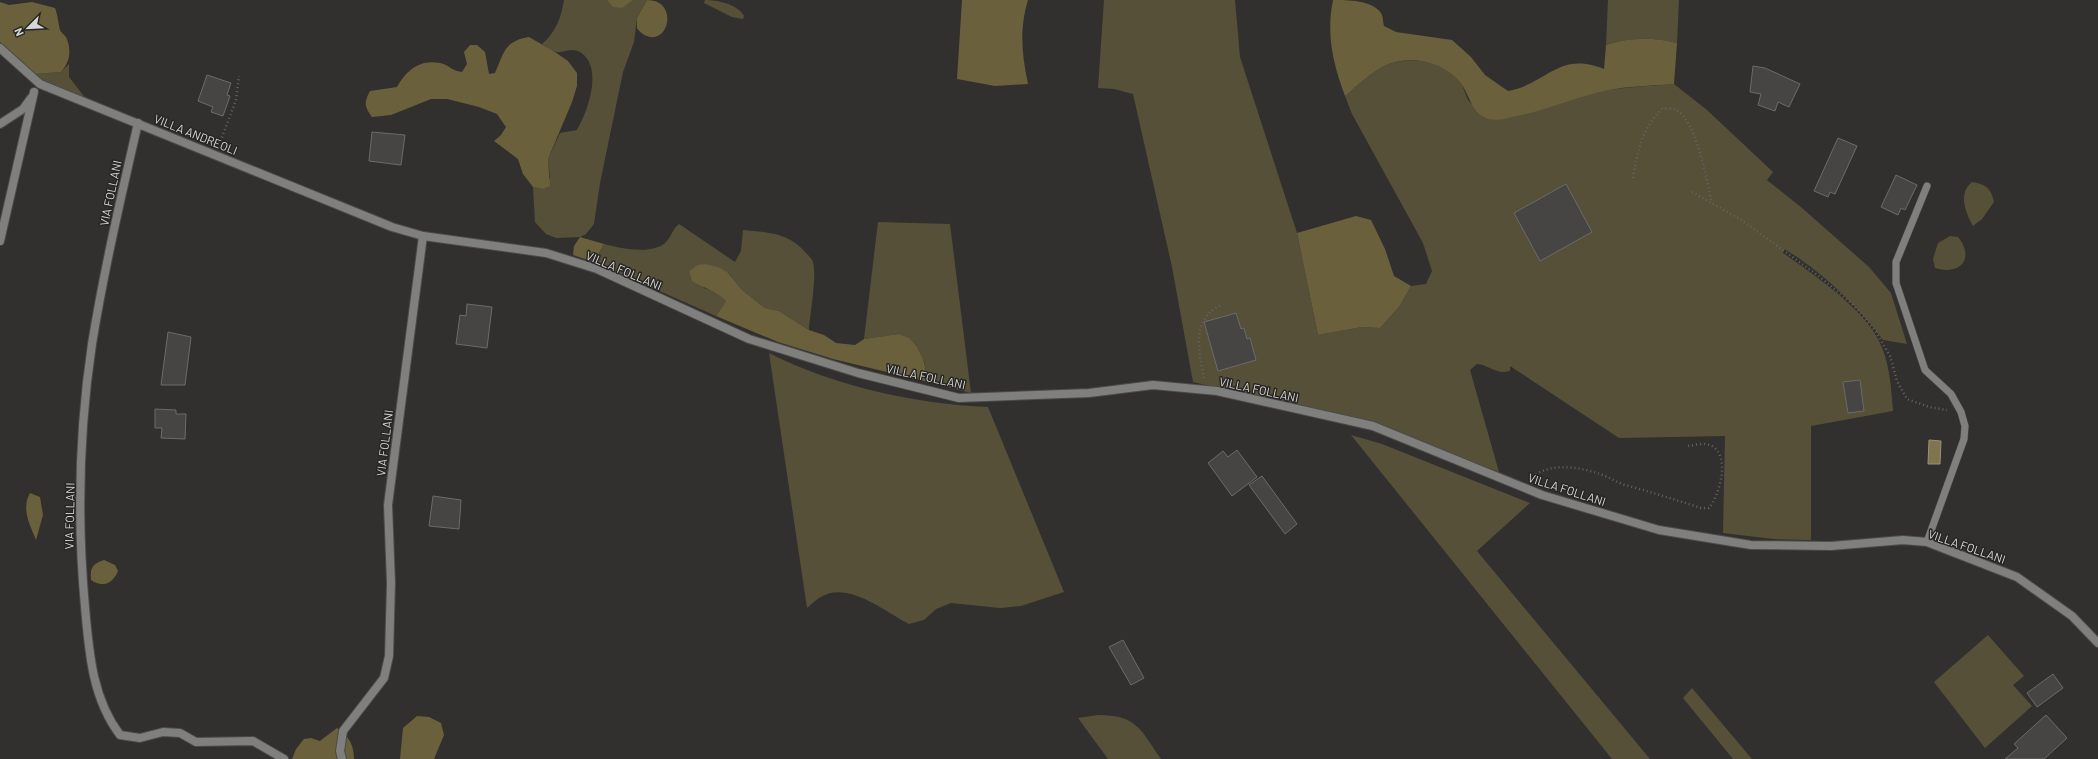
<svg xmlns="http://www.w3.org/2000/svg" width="2098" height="759" font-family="Barlow,sans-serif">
<rect width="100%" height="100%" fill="#31302e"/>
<!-- green -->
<g fill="#565039">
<path d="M564,0H647L637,18L634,42L623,72L600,183L594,224L586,234L580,237L556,238L546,234L535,222L533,187L543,189L550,178L548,159L560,133L577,130C588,112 605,64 578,51C571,48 563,53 556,52C552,51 546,47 542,44C556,32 561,18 564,0Z"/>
<path d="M705,0C718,0 737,4 744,16L743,19L732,17L704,3Z"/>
<path d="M1104,0H1235L1240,57L1297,233L1318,335L1362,327L1380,328L1399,307L1411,286L1426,284L1432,271L1423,243L1352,114L1345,96C1357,86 1370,73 1384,66C1408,56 1443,59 1460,82C1464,87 1465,95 1469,101C1474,109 1489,114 1497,120C1531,113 1564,100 1598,92C1623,87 1649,86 1674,84L1707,110L1773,172L1767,180L1802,208L1869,267L1891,293L1907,344L1883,340C1859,307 1819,269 1784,249L1783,253C1812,273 1862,308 1878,339C1890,362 1891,387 1893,411L1811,426V540L1773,539L1723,533L1725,436L1619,438L1510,366V371C1497,375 1489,365 1477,364L1470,370L1499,472L1403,436L1293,405L1193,382L1172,267L1133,94L1114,89L1098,88Z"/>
<path d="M1608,0H1679L1677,43C1654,37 1629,37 1606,45Z"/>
<path d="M69,64V77L86,99L45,83L35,74L61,72Z"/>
<path d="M1972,182C1985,184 1991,188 1994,202L1982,219L1973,226C1965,212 1958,193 1972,182Z"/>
<path d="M878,222L950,224L971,393L928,382L924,361L898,334L864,339Z"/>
<path d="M679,224L735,262L741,251L743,230C767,232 789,233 805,252C808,255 812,259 813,262C817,277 810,314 809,330L779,311L765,308L742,290L728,273L703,288L716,291L726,301L716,316L594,262L604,244C619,248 654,256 667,241C672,235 672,230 679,224Z"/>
<path d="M1950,236L1958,237C1975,258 1961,276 1935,268L1933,259L1938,243Z"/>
<path d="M769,353C834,386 915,404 988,407L1064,592L1021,606L1000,608L951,603L936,609L924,620L909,624C885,612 847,579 819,598C814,601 811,605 807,608Z"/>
<path d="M1351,435L1382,444L1530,503L1477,551L1650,759H1612Z"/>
<path d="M1988,635L2024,676L2013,685L2032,706L1985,748L1934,682Z"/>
<path d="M1692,688L1752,759H1733L1683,698Z"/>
<path d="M1098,715C1137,715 1141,730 1161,759H1108L1078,718Z"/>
</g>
<!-- forest -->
<g fill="#6a603b">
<path d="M607,0H633L622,8L613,7Z"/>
<path d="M647,0C679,0 669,45 647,36C643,35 639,31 637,28V18Z"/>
<path d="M962,0H1028C1019,30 1022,55 1028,84L995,86L957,79Z"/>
<path d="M1333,0C1348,0 1372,0 1381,13C1383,16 1383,22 1384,26L1396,32L1452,40L1471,57L1485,75L1508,91C1549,83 1558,51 1604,69L1606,45C1629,37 1654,37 1677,43L1674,84C1648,86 1622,86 1596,93C1568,100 1541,112 1512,117C1507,118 1501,120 1497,120C1470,119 1472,96 1459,81C1441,60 1408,55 1384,66C1370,73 1357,86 1345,96C1333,63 1326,35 1333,0Z"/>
<path d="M0,2L9,5L32,2L55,8C58,16 58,22 60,30C61,32 64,35 66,37C72,50 70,62 61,72L35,74L0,42Z"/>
<path d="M529,37L555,52L568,61L577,73V86L572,102L548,159L550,186L543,189L533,187L523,174L518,159L494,141L501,135L506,127L497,114L479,107L447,99H431L391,115L372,117C364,106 364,102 370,91L397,87C406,71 419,59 440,63C448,64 451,71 462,72L467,64L464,52L470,45H477L485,52L489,74L495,73C504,53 504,41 529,37Z"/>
<path d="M1356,216L1371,220L1385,249L1394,276L1411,286L1399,307L1380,328L1362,327L1318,335L1297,233Z"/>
<path d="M580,237L604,244L594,262L573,255L574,246Z"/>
<path d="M705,264L718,267L728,273L742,290L765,308L779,311L809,330L824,335L836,343L855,345L864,339L898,334L909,338L917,347L924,362L928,382L833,359L778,342L716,316L726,301C714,289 705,289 692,281L689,271L698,265Z"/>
<path d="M30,493L40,497L43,515L36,540C30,525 21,509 30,493Z"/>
<path d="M104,560L115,565L118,571C113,584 102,588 91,580C90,568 92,564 104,560Z"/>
<path d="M417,716L429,717L441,723L444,735L434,759H400L403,728Z"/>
<path d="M337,728C349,736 354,745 354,759H292L296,749L304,739L311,738L320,741Z"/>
</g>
<!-- water -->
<path fill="#7e744e" stroke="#999276" d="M1929,440L1941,441L1940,464H1928Z"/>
<!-- building -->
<g fill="#464543" stroke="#6b6b68">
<path d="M1753,66L1765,68L1800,84L1789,107L1778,102L1775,111L1758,105L1761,94L1750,92Z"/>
<path d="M207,75L231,83L227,95L230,96L223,116L211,112L213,107L198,101Z"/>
<path d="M372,132L405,135L401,165L369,161Z"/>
<path d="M1838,138L1857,146L1835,194L1830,192L1828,197L1814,191Z"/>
<path d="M1896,175L1917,185L1905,210L1901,208L1898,215L1881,207Z"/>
<path d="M1566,184L1592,232L1540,261L1514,213Z"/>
<path d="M467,304L492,307L487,348L456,344L460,315L466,316Z"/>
<path d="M1236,313L1241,329L1244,328L1247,339L1250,338L1256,360L1218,371L1204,322Z"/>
<path d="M168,332L191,337L185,385H161Z"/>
<path d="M1860,380L1864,411L1848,413L1843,382Z"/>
<path d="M155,409L176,410V414H186L185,439L161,438L162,428H155Z"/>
<path d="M1237,450L1257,477L1232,496L1208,463L1223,451L1228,457Z"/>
<path d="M1262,476L1297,524L1285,534L1249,485Z"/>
<path d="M433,496L461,500L459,529L429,526Z"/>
<path d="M1123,640L1144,678L1131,685L1109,647Z"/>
<path d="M2053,674L2063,688L2037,707L2027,693Z"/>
<path d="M2046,715L2067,738L2044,759H2005L2018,748L2014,744Z"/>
</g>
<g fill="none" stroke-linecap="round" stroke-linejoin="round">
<!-- lane casing -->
<g stroke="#4c4b49" stroke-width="8">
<path id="lane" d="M1927,186L1896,262V283L1925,370L1951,394L1961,412L1965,426L1964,439L1927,542"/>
</g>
<!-- street casing -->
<g stroke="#4c4b49" stroke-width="10">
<g id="street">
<path d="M0,48L40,84L392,227L423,236L546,253L597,269L749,339L858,373L959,398L1089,393L1153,385L1217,391L1373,426L1542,495L1659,530L1751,545L1831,546L1903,540L1927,542L2017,577L2072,616L2098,643"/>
<path d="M138,123C121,197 104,270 92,344C79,431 77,520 85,607C89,652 92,698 120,735L140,738L163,732L180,733L196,742L253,741L284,759"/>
<path d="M0,124L23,109L31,98"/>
<path d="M0,241L34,92"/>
<path d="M342,759L340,751L343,731L384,678L389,656L391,583L388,505L423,236"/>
</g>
</g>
<!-- path -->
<g stroke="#646361" stroke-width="2.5" stroke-dasharray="1 3" stroke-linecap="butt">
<path d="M219,145L236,100L239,76"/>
<path d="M1633,178C1638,150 1641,130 1662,109C1665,109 1671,108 1674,109C1696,116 1707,183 1712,203"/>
<path d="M1692,192L1740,219L1820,277L1852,304L1876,332L1890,356L1897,381L1907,399L1929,407L1947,410"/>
<path d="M1204,378C1199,351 1190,320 1221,305"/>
<path d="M1530,480C1546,461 1580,467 1600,474C1609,477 1616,482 1625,485C1651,492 1676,500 1701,508H1709C1719,496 1731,457 1712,446C1705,442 1695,445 1688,446"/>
</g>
<!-- lane -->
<use href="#lane" stroke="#7f7f7d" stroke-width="7"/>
<!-- street -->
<use href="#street" stroke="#7f7f7d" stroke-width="8"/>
</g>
<g text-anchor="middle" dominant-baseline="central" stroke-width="3" stroke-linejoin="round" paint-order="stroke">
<!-- street labels -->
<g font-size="12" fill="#d7d7d5" stroke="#272624">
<text transform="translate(196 134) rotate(22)">VILLA ANDREOLI</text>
<text transform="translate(110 193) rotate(-78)">VIA FOLLANI</text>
<text transform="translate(624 270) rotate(23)">VILLA FOLLANI</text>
<text transform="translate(926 376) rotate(12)">VILLA FOLLANI</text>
<text transform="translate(1259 389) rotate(12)">VILLA FOLLANI</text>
<text transform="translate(384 443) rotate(-83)">VIA FOLLANI</text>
<text transform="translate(1567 489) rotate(18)">VILLA FOLLANI</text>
<text transform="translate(69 516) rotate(-89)">VIA FOLLANI</text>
<text transform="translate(1967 546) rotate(19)">VILLA FOLLANI</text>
</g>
</g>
<!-- north arrow -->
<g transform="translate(28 28) rotate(246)" stroke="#272624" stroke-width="3" paint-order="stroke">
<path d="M0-3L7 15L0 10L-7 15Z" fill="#d7d7d5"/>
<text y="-6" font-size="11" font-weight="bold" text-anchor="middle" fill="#d7d7d5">N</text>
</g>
</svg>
